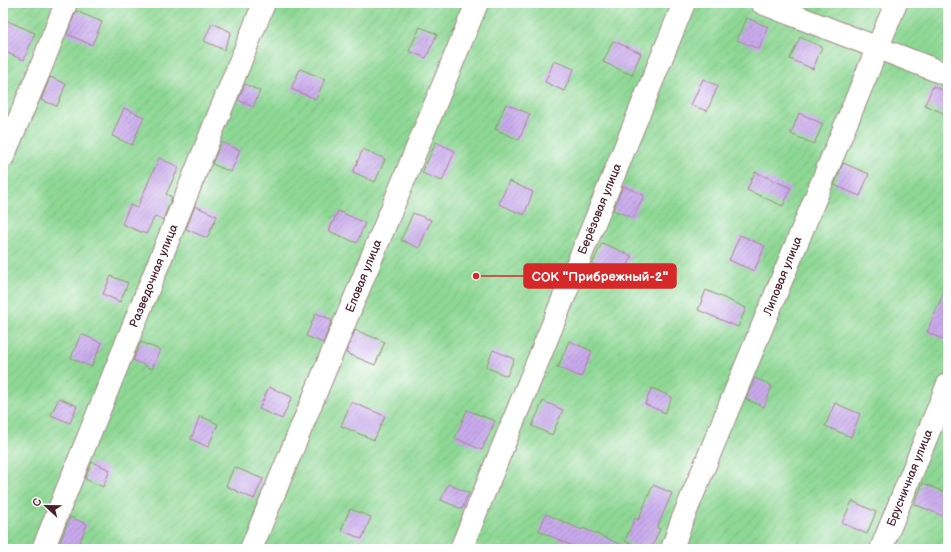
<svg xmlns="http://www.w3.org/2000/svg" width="951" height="552" font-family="'Balsamiq Sans',sans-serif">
<defs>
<pattern id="garden-furrows" width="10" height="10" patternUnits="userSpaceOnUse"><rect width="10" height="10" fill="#8ed894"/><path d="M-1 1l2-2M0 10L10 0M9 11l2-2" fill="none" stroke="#7cb980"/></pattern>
<pattern id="building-hatch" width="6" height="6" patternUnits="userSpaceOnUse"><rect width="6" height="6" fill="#c9aaed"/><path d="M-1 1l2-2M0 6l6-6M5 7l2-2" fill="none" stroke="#a58ac0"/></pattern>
</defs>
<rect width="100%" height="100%" fill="#fff"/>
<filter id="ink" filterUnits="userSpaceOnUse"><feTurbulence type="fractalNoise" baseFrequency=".025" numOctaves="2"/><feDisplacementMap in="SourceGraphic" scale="8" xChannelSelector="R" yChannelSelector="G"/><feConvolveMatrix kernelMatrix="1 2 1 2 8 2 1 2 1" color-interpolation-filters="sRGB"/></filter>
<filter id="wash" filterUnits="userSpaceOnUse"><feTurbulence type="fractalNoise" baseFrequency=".012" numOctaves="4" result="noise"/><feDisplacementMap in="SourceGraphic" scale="16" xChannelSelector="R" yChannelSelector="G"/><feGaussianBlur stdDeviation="0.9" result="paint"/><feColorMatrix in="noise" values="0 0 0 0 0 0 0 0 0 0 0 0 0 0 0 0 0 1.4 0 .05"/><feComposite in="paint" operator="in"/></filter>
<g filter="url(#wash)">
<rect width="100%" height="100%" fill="#f6efdf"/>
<!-- garden -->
<rect fill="url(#garden-furrows)" stroke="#6c7c60" x="3" y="3" width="945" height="546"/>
<g id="blocks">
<!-- building -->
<g fill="url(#building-hatch)">
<path d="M76,11L102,22L92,45L67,34Z"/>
<path d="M747,18L768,27L759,49L737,40Z"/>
<path d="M3,19L35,33L24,60L3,51Z"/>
<path d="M212,23L231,32L224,50L204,41Z"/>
<path d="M420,27L437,34L426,58L409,51Z"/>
<path d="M800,37L822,47L813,69L790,59Z"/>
<path d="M613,41L641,53L632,75L603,62Z"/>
<path d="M554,61L574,69L564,91L545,82Z"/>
<path d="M300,69L325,79L316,99L291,89Z"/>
<path d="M50,77L66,84L57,106L41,100Z"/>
<path d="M703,79L718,86L707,111L691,105Z"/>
<path d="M245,84L260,91L253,107L238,100Z"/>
<path d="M933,86L948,93V115L925,105Z"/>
<path d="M506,104L530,114L519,140L495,129Z"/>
<path d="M124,108L144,117L132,145L112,136Z"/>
<path d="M799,113L823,124L814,144L791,134Z"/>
<path d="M221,142L240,150L231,172L212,164Z"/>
<path d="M436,142L455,151L442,181L422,173Z"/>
<path d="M363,149L385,159L375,182L353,172Z"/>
<path d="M159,158L179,167L166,194L172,197L163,220L155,216L146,234L122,224L130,205L137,208Z"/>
<path d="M843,163L869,174L860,196L834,185Z"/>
<path d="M755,172L791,188L783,206L747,190Z"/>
<path d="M509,181L533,192L524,215L499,204Z"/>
<path d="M623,186L644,195L633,218L613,210Z"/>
<path d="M195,206L217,216L207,238L186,229Z"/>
<path d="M338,211L365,223L357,243L329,231Z"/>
<path d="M413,213L431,220L419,248L401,240Z"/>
<path d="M740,235L765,246L754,271L729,260Z"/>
<path d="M602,243L632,256L622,278L592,264Z"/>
<path d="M111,276L128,283L120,302L103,294Z"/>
<path d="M948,282V342L927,332Z"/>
<path d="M706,290L746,308L738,327L698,310Z"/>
<path d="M316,313L332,320L323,343L306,336Z"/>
<path d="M355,330L385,342L375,365L346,353Z"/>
<path d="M81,334L102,343L91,367L71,358Z"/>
<path d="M569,341L592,351L581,377L558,367Z"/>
<path d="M141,342L160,350L152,369L133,360Z"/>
<path d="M493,350L514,359L507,376L486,367Z"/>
<path d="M755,378L772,386L764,407L746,399Z"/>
<path d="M269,387L292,397L282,419L259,409Z"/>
<path d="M652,388L672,397L665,413L645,404Z"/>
<path d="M59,398L77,406L70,423L51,415Z"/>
<path d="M543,401L563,410L552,435L532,426Z"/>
<path d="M351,402L385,416L374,440L341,426Z"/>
<path d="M835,403L860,414L851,437L825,426Z"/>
<path d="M467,410L495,421L482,450L455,438Z"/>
<path d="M200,416L218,424L208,447L191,439Z"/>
<path d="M92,462L110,470L103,487L85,479Z"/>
<path d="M234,467L263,479L254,499L226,486Z"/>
<path d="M923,483L948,494V504L943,516L914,504Z"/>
<path d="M448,484L469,493L462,509L441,500Z"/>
<path d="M653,485L672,493L657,528L660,529L651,549H644L625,541L635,518L638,520Z"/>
<path d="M852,501L876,512L867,534L842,523Z"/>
<path d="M350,509L371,517L362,539L341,530Z"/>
<path d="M546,514L582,530L583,528L631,549H574L575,547L539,531Z"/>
<path d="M70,517L87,524L77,549L60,542Z"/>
</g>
</g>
</g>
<g filter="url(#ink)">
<use href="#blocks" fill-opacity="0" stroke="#a08785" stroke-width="1"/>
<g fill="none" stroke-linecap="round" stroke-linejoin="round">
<!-- minor casing -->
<g stroke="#a08785" stroke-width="24">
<g id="minor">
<path d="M762,3L948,75"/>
<path d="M3,157L39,72L66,3"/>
<path d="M43,549L264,3"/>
<path d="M251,549L477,3"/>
<path d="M461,549L684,3"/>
<path d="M672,549L681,523L896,3"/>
<path d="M881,549L948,384"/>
</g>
</g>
<!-- minor -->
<use href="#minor" stroke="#fff" stroke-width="22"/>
</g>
</g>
<g text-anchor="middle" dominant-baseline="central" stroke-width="3.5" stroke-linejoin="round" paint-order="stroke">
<!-- street labels -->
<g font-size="12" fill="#4a1f2b" stroke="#fff">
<text transform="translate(600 209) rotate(-68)">Берёзовая улица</text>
<text transform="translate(154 276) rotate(-68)">Разведочная улица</text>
<text transform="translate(364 276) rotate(-68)">Еловая улица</text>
<text transform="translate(783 276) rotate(-68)">Липовая улица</text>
<text transform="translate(910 478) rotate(-68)">Брусничная улица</text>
</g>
</g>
<!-- callouts -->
<path fill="none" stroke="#d62828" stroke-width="1.5" d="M476 276L524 276"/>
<circle fill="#d62828" stroke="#fff" stroke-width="1.5" cx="476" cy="276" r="4"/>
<rect fill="#d62828" stroke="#d62828" stroke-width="1.5" x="524" y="264" width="152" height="24" rx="4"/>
<g font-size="13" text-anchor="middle" font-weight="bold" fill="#fff">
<text x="600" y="281">СОК "Прибрежный-2"</text>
</g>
<!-- margin -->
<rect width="951" height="552" fill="none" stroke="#fff" stroke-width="16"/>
<!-- north arrow -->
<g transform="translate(46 506) rotate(292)" stroke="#ffffff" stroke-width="3" paint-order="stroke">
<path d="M0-3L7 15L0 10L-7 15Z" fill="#4a1f2b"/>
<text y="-6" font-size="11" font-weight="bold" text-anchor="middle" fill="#4a1f2b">С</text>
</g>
</svg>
